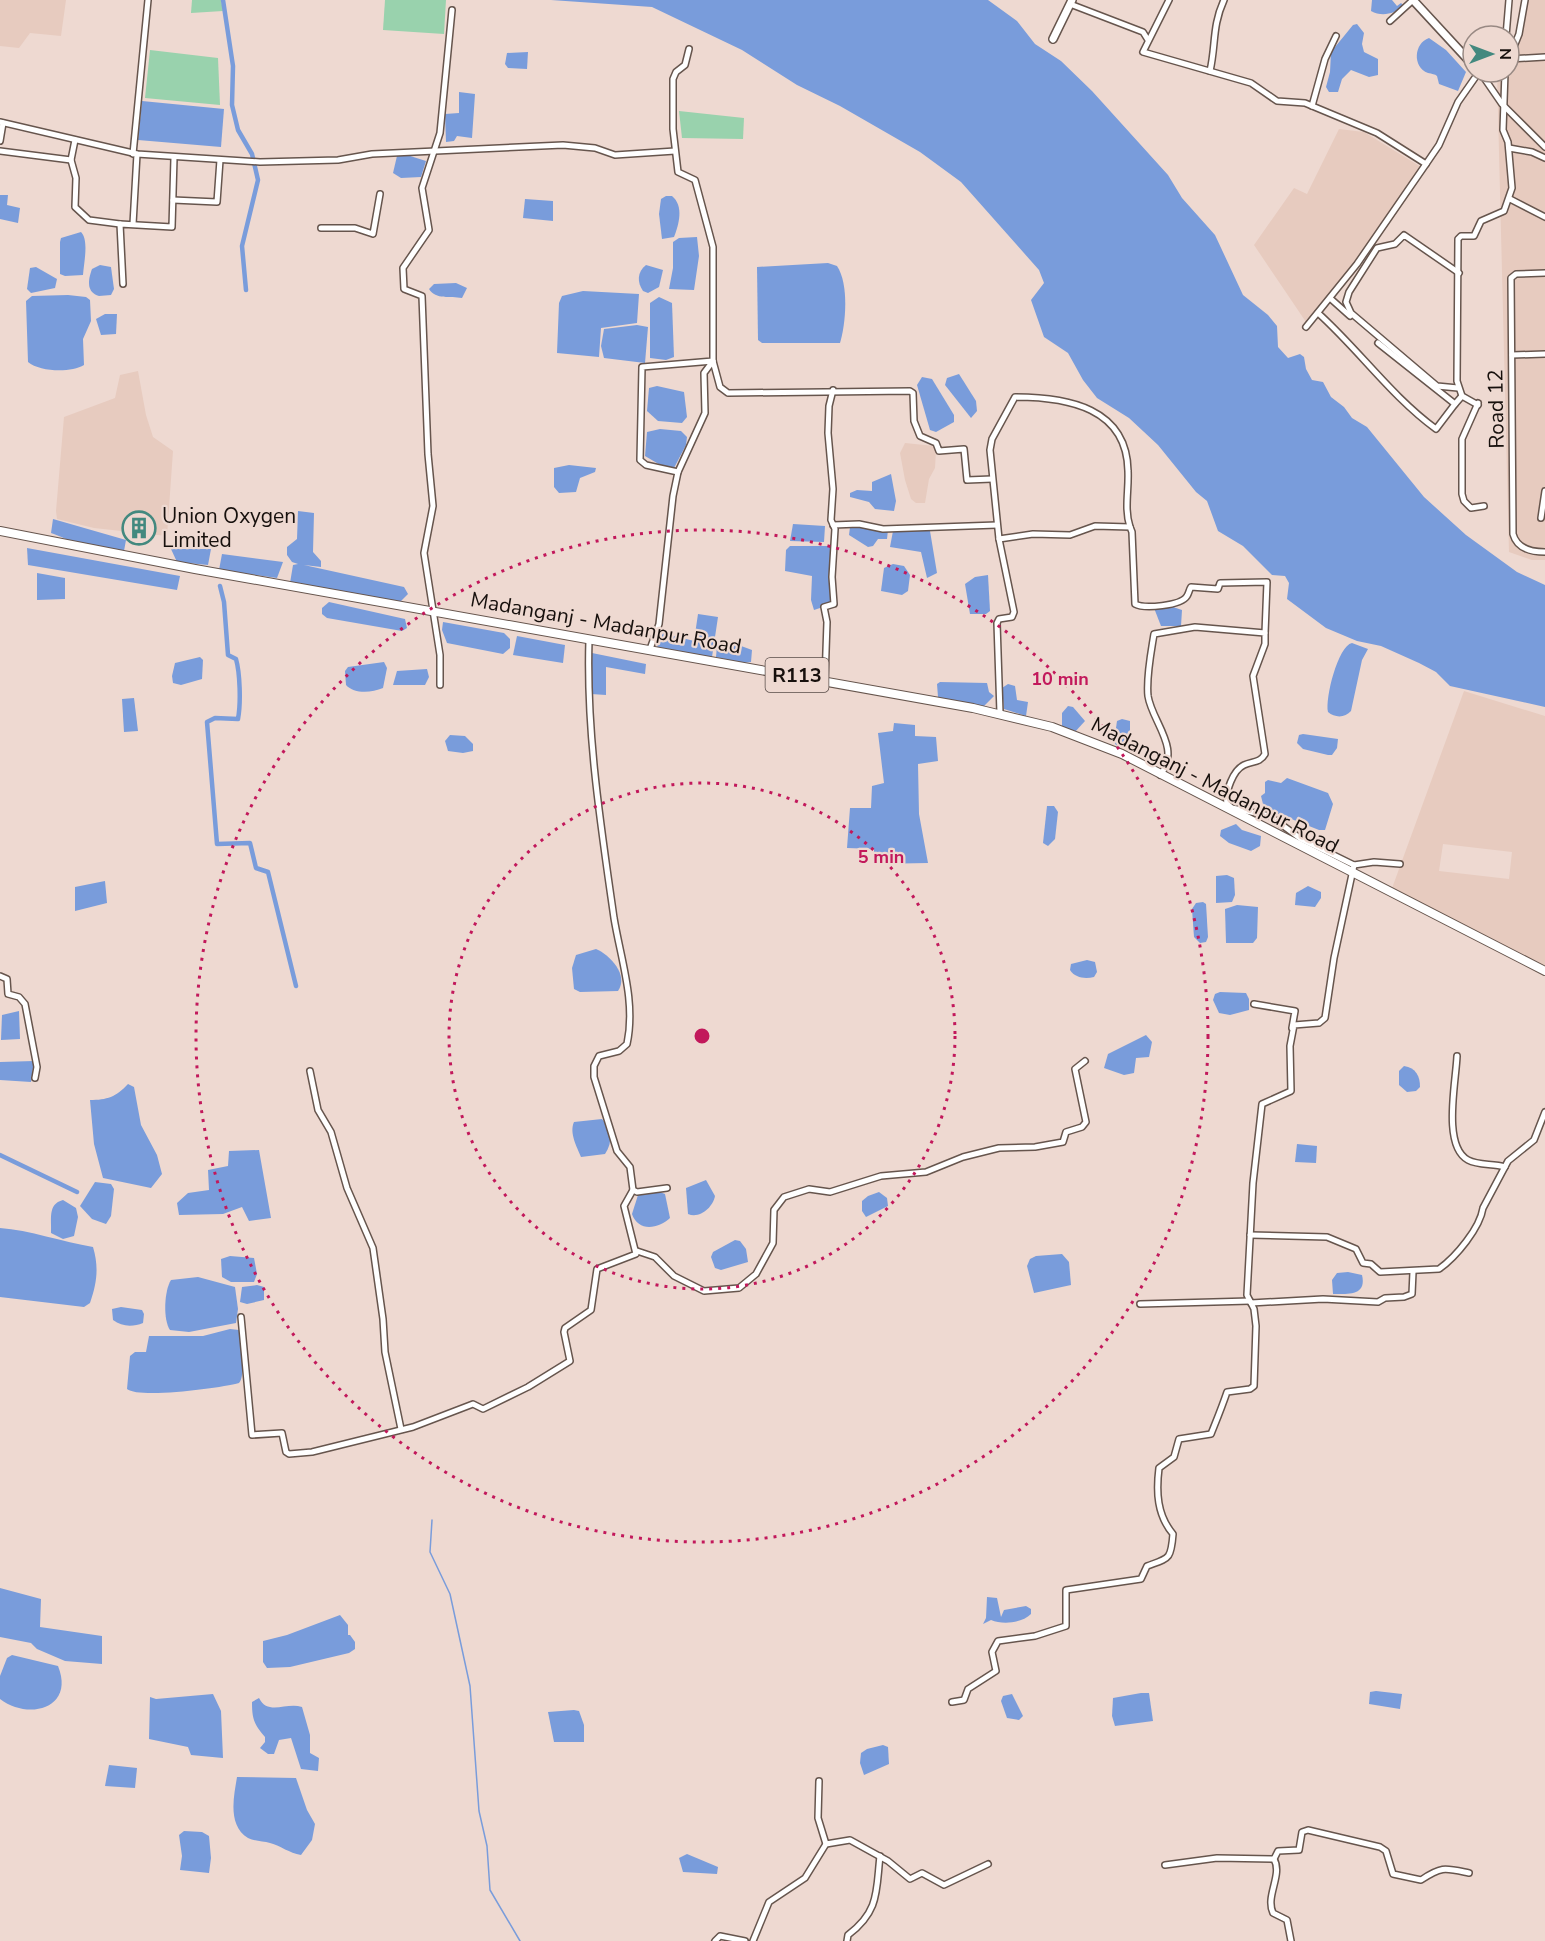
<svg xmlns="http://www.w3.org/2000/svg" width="1545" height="1941" font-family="'Nunito Sans',sans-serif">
<rect width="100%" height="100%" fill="#eed9d1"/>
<!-- built -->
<g fill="#e7cbbf" fill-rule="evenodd">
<path d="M0,0H66L61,36L30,33L19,48L0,46Z"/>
<path d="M1523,0H1545V560H1532L1509,552L1497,72H1509V50L1514,43Z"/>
<path d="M1339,129L1364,132L1421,167L1344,278L1306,322L1254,245L1294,188L1307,194Z"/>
<path d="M138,371L146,415L153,437L173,451L167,536L94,528L57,519L56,511L64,417L115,398L120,375Z"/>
<path d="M905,443L934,446L936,450L935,468L929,479L925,503H916L911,499L905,480L900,453Z"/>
<path d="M1464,691L1545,716V972L1391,891ZM1443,844L1512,852L1509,879L1439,871Z"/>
</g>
<!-- green -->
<g fill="#99d2ad">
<path d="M192,0H221L223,11L191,13Z"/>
<path d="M385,0H446L444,34L383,30Z"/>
<path d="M150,50L218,58L220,105L145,98Z"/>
<path d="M679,111L744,118L743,139L682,138Z"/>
</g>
<!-- water -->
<g fill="#799cdb">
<path d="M551,0H988L1017,21L1035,44L1061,61L1092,91L1168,175L1182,198L1215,235L1243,295L1268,315L1277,326L1278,347L1288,358L1300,354L1304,357L1306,369L1312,380L1323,382L1331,397L1344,407L1352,418L1367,427L1424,497L1466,535L1517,572L1545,585V707L1450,686L1436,672L1419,663L1381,646L1357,641L1326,628L1287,599L1289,583L1285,576L1272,575L1243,546L1218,531L1207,501L1196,492L1158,445L1129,418L1097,398L1083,380L1068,353L1044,337L1031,300L1044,283L1039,270L961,182L920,152L840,106L797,85L742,50L652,7Z"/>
<path d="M1372,0H1392L1397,6L1401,3L1404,6C1394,14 1382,17 1371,11Z"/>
<path d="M1357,24L1364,33L1362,44L1364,52L1378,59V75L1369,77L1351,70L1342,79L1338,92H1329L1326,87L1330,72L1331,52L1353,25Z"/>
<path d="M1429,38L1446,50L1466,72L1458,91L1439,84L1437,76C1435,74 1432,74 1428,73C1412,67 1414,43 1429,38Z"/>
<path d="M528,52L527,69L508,68L505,64L507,53Z"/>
<path d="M459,92L475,94L472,138L457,136L454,141L446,142L445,114L459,113Z"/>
<path d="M142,101L224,109L221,147L138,140Z"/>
<path d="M407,155L426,161L421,177L401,178L393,173L397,156Z"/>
<path d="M0,195H8L7,205L20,208L18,223L0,219Z"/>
<path d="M666,196H672C684,206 679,224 674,237L662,239L659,214L661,199Z"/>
<path d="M525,199L553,201V221L523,218Z"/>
<path d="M81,232C89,240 84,262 83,275L65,276L60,274V242L61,238Z"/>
<path d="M697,237L699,256L694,290L669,289L673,268V242L679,238Z"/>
<path d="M828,263L837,266C849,284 846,323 840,343H762L758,340L757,267Z"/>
<path d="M100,265L111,267L114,289L111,295L99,296C86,292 88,280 92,269Z"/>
<path d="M646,265L663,270L659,287L648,293L643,291C637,282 637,272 646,265Z"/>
<path d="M36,267L57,279L55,288L31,293L27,289L30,268Z"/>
<path d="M456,283L467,288L462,298C450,296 436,300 429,289L434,284Z"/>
<path d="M583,291L639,294L637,323L601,328L599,357L557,353L559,303L562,296Z"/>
<path d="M68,295L86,297L90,300L91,321L83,339L84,365C71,373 40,372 28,362L26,301L32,296Z"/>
<path d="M659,297L672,303L674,357L666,360L650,358V303Z"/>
<path d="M105,314H117L116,334L101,335L96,319Z"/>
<path d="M637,325L648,327L645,363L604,358L601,346L604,329Z"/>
<path d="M959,374L976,401L977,411L971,418L945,385L947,378Z"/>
<path d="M922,377L932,379L954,415V422L936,432L930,430L917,385Z"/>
<path d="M657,386L684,392L687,417L682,423L658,421L647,411L649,388Z"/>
<path d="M660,429L681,431L687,437L686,445L674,468L662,466L645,456L647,432Z"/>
<path d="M569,465L596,468L595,472L580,478L576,492L559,493L554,487V468Z"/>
<path d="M891,474L896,501L894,511L875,509L869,502L850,497V493L857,490L872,491V482Z"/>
<path d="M298,511L314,513L313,552L321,561V567L304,565L404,587L408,594L400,602L290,583L293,565L298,564L292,562L287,555V547L297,539Z"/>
<path d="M53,519L126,540L124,551C101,555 72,541 51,533Z"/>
<path d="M793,524L825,526L824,542L790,541Z"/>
<path d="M850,527L888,530L887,539H878L873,546L868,547L849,535Z"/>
<path d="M893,531H930L937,573L927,578L921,552L890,547Z"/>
<path d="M790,546H830L832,604L814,610L811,600L812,576L785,571L786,550Z"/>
<path d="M27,548L180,576L177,590L28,565Z"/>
<path d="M171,549H211L208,565L177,562Z"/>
<path d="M222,554L283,562L277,578L219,570Z"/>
<path d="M893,564L904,566L910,575L908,591L902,595L881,591L884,568Z"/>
<path d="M37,573L65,578V599L37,600Z"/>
<path d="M988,575L990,611L986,614H970L965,584L975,577Z"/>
<path d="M329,602L405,619L407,628L402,631L327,618L322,614V608Z"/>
<path d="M1170,606L1182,610L1181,626H1161L1154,608Z"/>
<path d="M698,614L718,617L712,657L657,647L663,633L694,641Z"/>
<path d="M443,622L504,633L510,639V648L503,654L447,643L442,630Z"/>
<path d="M517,636L565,645L563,663L513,655Z"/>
<path d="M733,643L752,650L751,662L742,663L716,657L717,646L729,648Z"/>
<path d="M1352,643L1368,649L1362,660L1351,711C1345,718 1335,718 1328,712C1325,698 1338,646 1352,643Z"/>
<path d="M592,653L646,664L645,674L606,667V695L591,694Z"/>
<path d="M200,657L203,660L202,679L181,685L173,683L172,676L175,663Z"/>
<path d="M384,662L387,668L383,688C371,693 354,694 346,685L345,671L348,667Z"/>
<path d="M427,669L429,677L425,685H393L397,671Z"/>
<path d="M940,682L987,683L989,692L994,696L984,706L942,700L938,697L937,684Z"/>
<path d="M1008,684L1015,686L1017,700L1028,702L1026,716L1004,709L1002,688Z"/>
<path d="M134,698L138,731L124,732L122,699Z"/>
<path d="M1068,706L1073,707L1085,721L1074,733L1062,727V713Z"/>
<path d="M1122,719L1130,721V744L1125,747L1116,745L1114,742L1117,721Z"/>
<path d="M894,723L915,725V736L936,737L938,761L918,764L919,814L928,863L874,864V849L847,848L850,808H871L872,786L884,783L878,733L893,731Z"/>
<path d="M1303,734L1338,739L1337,748L1332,755H1328L1303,749L1297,743L1299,735Z"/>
<path d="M450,735L465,736L473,744V751L463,753L448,751L445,741Z"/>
<path d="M1287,778L1328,793L1333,804L1325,830H1319L1264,808L1261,796L1265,793V782L1268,780L1281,783Z"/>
<path d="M1047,806H1054L1058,812L1055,839L1048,846L1043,843Z"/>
<path d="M1236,824L1242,830L1261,836L1260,846L1251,851L1229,843L1220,836L1221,830Z"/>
<path d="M1216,876L1227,875L1234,878L1235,895L1232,902L1216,903Z"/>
<path d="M105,881L107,903L75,911V887Z"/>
<path d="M1308,886L1321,892V898L1315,907L1295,905L1296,893Z"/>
<path d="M1203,902L1206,904L1208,937L1206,942L1200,943L1194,937L1192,909L1196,903Z"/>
<path d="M1237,905L1258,907L1257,938L1253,943H1226L1225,909Z"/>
<path d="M596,949C610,955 629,975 618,991L580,992L574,989L572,968L576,955Z"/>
<path d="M1087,960L1095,962L1097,972L1094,977C1085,979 1075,978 1070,970L1071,964Z"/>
<path d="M1220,992L1246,993L1249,999V1010L1230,1015L1219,1013L1213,1000L1215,994Z"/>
<path d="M19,1011L20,1039L1,1040L2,1015Z"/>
<path d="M1146,1035L1152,1042L1149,1057L1136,1058L1134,1073L1124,1075L1104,1068L1108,1054Z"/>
<path d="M34,1061L31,1082L0,1080V1062Z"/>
<path d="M1404,1066C1416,1068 1420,1076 1420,1087L1416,1091L1407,1092L1399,1085V1071Z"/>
<path d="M128,1084L134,1087L141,1125L157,1155L162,1174L151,1188L103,1178L94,1144L90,1100C107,1100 116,1097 128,1084Z"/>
<path d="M602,1119C612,1130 613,1142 605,1154L581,1157C577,1147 569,1133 574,1122Z"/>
<path d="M1297,1144L1317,1146L1316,1163L1295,1162Z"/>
<path d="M259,1150L271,1218L249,1221L242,1207L223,1214L179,1215L177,1203L188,1193L209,1190L208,1170L228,1166L229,1151Z"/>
<path d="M706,1180L715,1196C713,1207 700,1219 688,1214L686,1188Z"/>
<path d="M95,1182L111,1184L114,1189L111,1216L106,1224L92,1219L80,1206Z"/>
<path d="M657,1191L665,1194L670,1218C658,1229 638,1232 632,1214L638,1195Z"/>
<path d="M879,1192L887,1198L888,1206L866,1217L862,1211V1201L868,1196Z"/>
<path d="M63,1200L76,1208L78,1217L74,1236L63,1239L51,1233C52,1220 47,1204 63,1200Z"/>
<path d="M0,1228C29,1230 63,1242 93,1247C99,1267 97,1283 90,1303L84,1307L0,1297Z"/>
<path d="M735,1240L740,1241L746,1249L748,1262L721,1270L715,1268L711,1257L713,1252Z"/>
<path d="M1062,1254L1069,1262L1071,1285L1034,1293L1027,1266L1030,1259L1036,1256Z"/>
<path d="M230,1256L254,1258L257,1274L254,1282H231L222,1277L221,1259Z"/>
<path d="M1348,1272L1362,1275C1367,1296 1348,1294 1333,1294L1332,1280L1337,1273Z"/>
<path d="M198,1277L235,1287L238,1309L236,1323L189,1332L170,1330C163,1320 164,1291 171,1280Z"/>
<path d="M257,1285L264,1287V1300L247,1304L240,1302L242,1287Z"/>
<path d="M121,1307L142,1310L144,1314L143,1323C133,1327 122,1327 113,1320L112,1309Z"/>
<path d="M230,1329L239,1330C241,1341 246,1377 239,1383C221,1388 139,1399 127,1389L130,1356L135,1352H146L149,1336H203Z"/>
<path d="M0,1588L41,1599L40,1627L102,1636V1664L65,1661L37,1649L31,1643L0,1637Z"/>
<path d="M987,1597L997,1598L1001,1617L1004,1610L1026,1606L1031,1609V1614C1022,1623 1003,1625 991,1620L983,1624L986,1618Z"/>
<path d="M340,1615L348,1625V1635H350L355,1642V1649L349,1653L290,1667L267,1668L263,1662V1641L287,1635Z"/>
<path d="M12,1655L58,1666C75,1708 29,1721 0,1699V1676L7,1658Z"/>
<path d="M1376,1691L1402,1694L1400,1709L1369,1704L1370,1692Z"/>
<path d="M1141,1693H1149L1153,1721L1115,1726L1112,1716L1113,1698Z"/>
<path d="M213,1694L221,1711L223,1758L191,1755L188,1747L149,1739L150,1697L156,1699Z"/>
<path d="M1012,1694L1023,1716L1019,1720L1007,1718L1001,1701L1003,1696Z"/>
<path d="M259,1698C268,1716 286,1702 302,1707L310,1735V1753L319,1758L318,1771L301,1769L291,1738L279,1740L274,1754H268L260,1748L265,1742V1737C254,1724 252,1719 252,1702Z"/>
<path d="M574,1710L579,1711L584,1725V1742H554L548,1712Z"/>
<path d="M883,1745L888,1747L889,1764L864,1775L860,1763L861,1753L867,1749Z"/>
<path d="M109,1765L137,1768L135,1788L105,1786Z"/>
<path d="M237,1777L296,1778L307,1810L315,1824L312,1840L301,1855C289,1853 281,1846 270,1843C263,1841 254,1841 248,1838C227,1825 234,1796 237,1777Z"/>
<path d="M184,1831L202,1832L209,1836L211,1858L209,1873L180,1870L182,1856L179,1835Z"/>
<path d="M687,1854L718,1867L717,1874L683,1872L679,1858Z"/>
</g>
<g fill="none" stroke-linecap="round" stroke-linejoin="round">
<!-- stream -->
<path stroke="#799cdb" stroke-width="1.5" d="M432,1520L430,1552L450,1594L470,1686L479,1811L487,1846L490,1890L520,1941"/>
<!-- canal -->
<g stroke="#799cdb" stroke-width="4.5">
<path d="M223,0L233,66L232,105L238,130L252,154L258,180L242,246L246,290"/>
<path d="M220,586L224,602L228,655L236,659C240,673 241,703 238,719L215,718L207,722L217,844L250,843L256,868L268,872L296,986"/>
<path d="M0,1155L77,1192"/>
</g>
<!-- street casing -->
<g stroke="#66554d" stroke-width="8">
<g id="street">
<path d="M1169,0L1143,52L1251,83L1277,101L1305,103L1377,133L1426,164"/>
<path d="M1070,4L1143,32L1148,40"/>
<path d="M1390,21L1413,0"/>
<path d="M1506,36L1509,0"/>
<path d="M1509,59L1519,34L1525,0"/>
<path d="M1509,59L1545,57"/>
<path d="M1210,71C1216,45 1212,26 1224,0"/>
<path d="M1480,72L1502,104L1545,147"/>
<path d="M1312,106L1325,59L1336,36"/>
<path d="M0,122L137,154L260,162L338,160L372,154L563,145L595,148L615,155L675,151"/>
<path d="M75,140L71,160L76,178L75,207L89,220L120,224"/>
<path d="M0,141L3,123"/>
<path d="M1509,148L1532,152L1545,158"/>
<path d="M0,151L71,160"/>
<path d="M133,154L148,0"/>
<path d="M1510,199L1545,217"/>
<path d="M173,200L217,202L220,160"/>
<path d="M133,224L137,154"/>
<path d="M321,228H355L373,234L380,194"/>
<path d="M1545,273L1516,274L1511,278L1513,534C1517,549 1532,552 1545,552"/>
<path d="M123,284L120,224L172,227L174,158"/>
<path d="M1331,299L1350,316"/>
<path d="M1318,313C1360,351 1391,396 1436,429L1455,404"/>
<path d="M1306,327L1357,264L1426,164L1439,145L1458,102L1479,72"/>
<path d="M1378,343L1455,404L1462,396"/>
<path d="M1512,355L1545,354"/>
<path d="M713,361L720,387L728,393L910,391L913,393L914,421L920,436L936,443L939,451L964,449L967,480L992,479"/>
<path d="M1458,388L1437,386L1351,313L1346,302L1349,292L1377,248L1395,244L1404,235L1459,273"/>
<path d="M1478,403L1462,439V494L1464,501L1471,508L1484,506"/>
<path d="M1478,405L1462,396L1457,381L1458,239L1461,236H1474L1481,221L1504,211L1512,188L1508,142L1503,130L1505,72"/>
<path d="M678,472L646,465L640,460L642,367L713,361V247L695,180L678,172L673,129V79L676,72L685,65L689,49"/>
<path d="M1541,518L1545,491"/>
<path d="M833,525L859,524L883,529L997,525"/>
<path d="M999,539L1033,534L1070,535L1095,526L1130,527L1132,532L1135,604C1144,609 1181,606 1187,596C1189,593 1189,590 1191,587L1218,589L1220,583L1267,582L1265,633"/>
<path d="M589,640C586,732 601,827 614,918C621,960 636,1002 627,1044L619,1051L599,1056L594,1066V1077L617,1151L630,1167L633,1190L637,1192L667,1188"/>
<path d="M650,649L659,624L673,496L678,472L705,413L704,373L713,361"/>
<path d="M825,680L827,622L824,607L834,604L832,577L835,529L831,520L833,489L828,433L829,406L833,390"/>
<path d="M440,685V655L424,553L433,506L428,454L422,296L404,289L403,268L429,230L422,188L440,133L452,10"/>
<path d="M1000,713L997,623L999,619L1012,617L1014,612L999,539L990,450L992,439L1015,397C1068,397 1127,408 1128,471C1129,490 1124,509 1130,527"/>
<path d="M1160,775C1182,749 1152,722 1148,696C1146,677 1151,653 1154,634L1195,627L1265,633V644L1253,676L1265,754C1260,763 1253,761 1244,765C1233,770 1225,792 1227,804L1232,808L1270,816L1301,839L1354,865"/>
<path d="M0,976L7,979L8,994L19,997L25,1004L37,1067L35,1078"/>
<path d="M1254,1004L1295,1011L1292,1028"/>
<path d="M1457,1056C1456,1082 1442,1146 1468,1160C1479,1166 1493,1163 1505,1167"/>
<path d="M310,1071L318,1110L331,1132L347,1188L373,1248L383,1319L385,1352L401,1429"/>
<path d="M1250,1235L1327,1237L1356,1249L1363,1263L1371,1264L1380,1272L1439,1269C1456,1257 1480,1228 1483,1208L1508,1161L1534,1140L1545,1112"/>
<path d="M637,1251L655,1257L674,1276L704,1291L739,1288L756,1274L773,1243L774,1210L784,1197L809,1189L830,1192L881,1176L926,1172L963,1157L999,1148L1035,1147L1063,1142L1066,1132L1082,1127L1086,1122L1075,1069L1085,1061"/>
<path d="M1251,1303L1323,1299L1378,1302L1385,1298L1404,1297L1412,1294L1413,1272"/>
<path d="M1140,1304L1250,1301"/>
<path d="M241,1317L252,1435L282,1433L286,1452L289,1454L312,1452L413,1427L473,1404L483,1409L528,1387L570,1361L564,1332L565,1328L591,1310L597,1269L636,1254L624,1206L633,1190"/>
<path d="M952,1702L964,1700L968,1689L996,1671L992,1652L998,1641L1035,1636L1066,1626V1590L1141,1579L1147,1566C1169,1558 1171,1560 1173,1534C1157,1515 1156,1492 1159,1468L1174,1457L1179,1439L1211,1434C1217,1419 1222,1407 1227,1392L1250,1389L1254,1386L1256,1326L1254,1309L1247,1295L1253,1183L1262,1104L1291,1091L1290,1046L1294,1025L1319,1023L1325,1018L1334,958L1354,865L1374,862L1400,864"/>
<path d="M819,1781L818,1818L826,1844"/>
<path d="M1274,1859L1278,1851L1299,1850L1302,1832L1308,1830L1380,1847L1386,1851L1393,1874L1421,1880C1442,1866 1445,1868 1469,1873"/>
<path d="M1165,1865L1217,1858L1274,1859C1283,1875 1265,1896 1273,1913L1287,1920L1291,1941"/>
<path d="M715,1941L720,1936L745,1941"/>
<path d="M753,1941L769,1902L805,1878L826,1844L850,1840L888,1861L910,1879L922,1873L944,1885L988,1864"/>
<path d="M847,1941L848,1935C880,1911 876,1890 880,1856"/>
</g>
</g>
<!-- secondary casing -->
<g stroke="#66554d" stroke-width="10">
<g id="secondary">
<path d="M1413,0L1473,65"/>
<path d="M1053,39L1072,0"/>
</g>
</g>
<!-- primary casing -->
<g stroke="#66554d" stroke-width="10">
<path id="primary" d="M0,531L195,569L973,708L1052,727L1122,754L1545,971"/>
</g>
<!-- street -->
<use href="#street" stroke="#fff" stroke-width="5"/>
<!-- secondary -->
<use href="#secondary" stroke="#fff" stroke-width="7"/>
<!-- primary -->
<use href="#primary" stroke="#fff" stroke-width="8"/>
</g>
<!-- distance rings -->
<g fill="none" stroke="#c2185b" stroke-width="3" stroke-dasharray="3 6">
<circle cx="702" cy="1036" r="253"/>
<circle cx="702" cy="1036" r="506"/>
</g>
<!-- icons -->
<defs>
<g id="building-ring" transform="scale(1.725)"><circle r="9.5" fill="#eed9d1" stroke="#43897f" stroke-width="1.5"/><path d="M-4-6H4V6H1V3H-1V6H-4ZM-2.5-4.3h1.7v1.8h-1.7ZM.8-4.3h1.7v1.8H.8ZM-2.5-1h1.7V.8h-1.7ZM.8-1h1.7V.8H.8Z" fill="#43897f"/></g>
</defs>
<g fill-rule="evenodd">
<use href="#building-ring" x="139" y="528"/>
</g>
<g text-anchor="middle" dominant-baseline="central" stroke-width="4.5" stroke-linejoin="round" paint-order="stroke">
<!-- shield labels -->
<rect fill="#eed9d1" stroke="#584c48" stroke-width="1.5" x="765.5" y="658" width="63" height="34" rx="4.5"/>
<g font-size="20" font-weight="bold" fill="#17100d">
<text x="797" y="675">R113</text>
</g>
<!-- street labels -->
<g font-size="21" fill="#17100d" stroke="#eed9d1">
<text transform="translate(1496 409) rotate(-91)">Road 12</text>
<text transform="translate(606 623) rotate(10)">Madanganj - Madanpur Road</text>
<text transform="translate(1215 785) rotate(27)">Madanganj - Madanpur Road</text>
</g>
<!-- poi labels -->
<g font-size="21" fill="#17100d" stroke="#eed9d1" text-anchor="start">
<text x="162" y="516">Union Oxygen<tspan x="162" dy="24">Limited</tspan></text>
</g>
</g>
<circle cx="702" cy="1036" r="9" fill="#c2185b" stroke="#eed9d1" stroke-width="3"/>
<g font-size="18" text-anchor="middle" font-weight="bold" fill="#c2185b" stroke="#eed9d1" stroke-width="4.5" stroke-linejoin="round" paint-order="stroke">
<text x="1060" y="685">10 min</text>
<text x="881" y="863">5 min</text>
</g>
<!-- north arrow -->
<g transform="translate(1491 54) rotate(90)"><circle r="28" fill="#eed9d1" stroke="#988983" stroke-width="1.5"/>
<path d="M0-4.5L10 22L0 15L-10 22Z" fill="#43897f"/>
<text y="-9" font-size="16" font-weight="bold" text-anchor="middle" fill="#17100d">N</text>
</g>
</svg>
